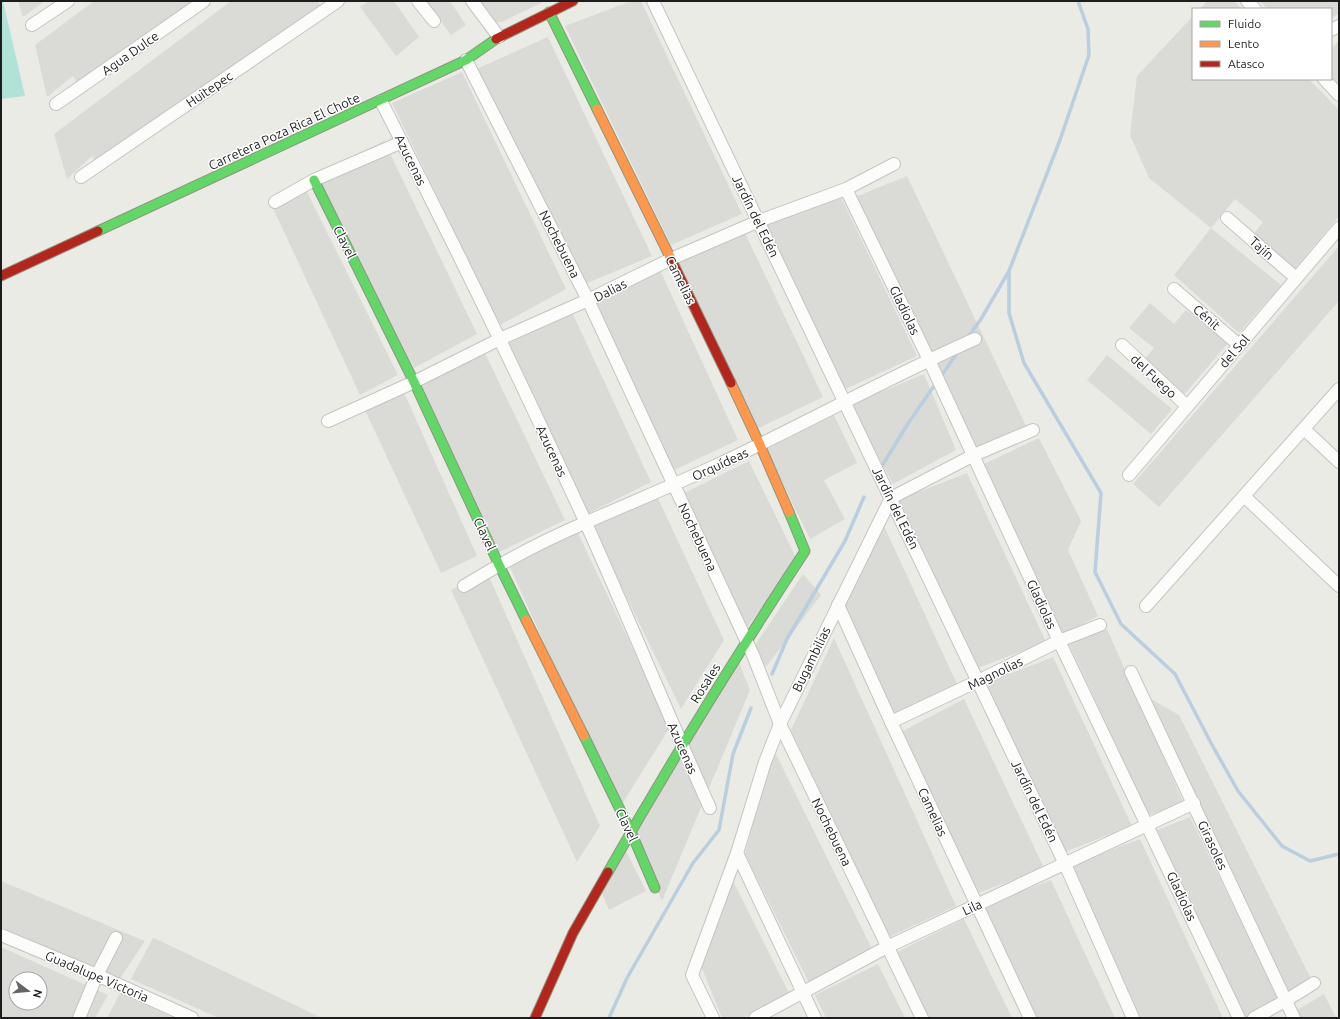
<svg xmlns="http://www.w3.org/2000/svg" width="1340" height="1019" font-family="Ubuntu,sans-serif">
<rect width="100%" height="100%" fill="#ebebe6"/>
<!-- residential -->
<g fill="#dadad7" fill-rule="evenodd">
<path d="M18,1H45L23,17Z"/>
<path d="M94,1H197L81,88L73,76L47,97L35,45Z"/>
<path d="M231,1H316L322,6L102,168L92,156L67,179L54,134Z"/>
<path d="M369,1H394L419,37L396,56L360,7Z"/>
<path d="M410,1H450L466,25L451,35L431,8L421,15Z"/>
<path d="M476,1H545L502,22H492Z"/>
<path d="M631,1H641L742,214L671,245L565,26Z"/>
<path d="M1207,1H1234L1242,9H1200Z"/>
<path d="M1260,1H1339V14L1331,18V9H1267Z"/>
<path d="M1193,16V79H1309L1339,110V216L1293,271L1251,237L1263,222L1235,199L1211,228L1281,285L1239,333L1174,275L1211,228L1149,178L1130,135L1137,76Z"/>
<path d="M548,37L652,256L580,286L474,70Z"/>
<path d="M1339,41V85L1331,76V49Z"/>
<path d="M462,72L566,289L500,325L392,103Z"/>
<path d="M384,141L477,334L414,368L316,175Z"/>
<path d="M907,176L1028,430L976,448L855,197Z"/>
<path d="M305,188L398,375L360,395L272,206Z"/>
<path d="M839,193L917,356L841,391L765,224Z"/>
<path d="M744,231L823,397L755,430L674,262Z"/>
<path d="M1339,246V301L1159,507L1133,484Z"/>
<path d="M660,270L738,440L670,472L588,301Z"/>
<path d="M1150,303L1174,324L1186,310L1228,343L1183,396L1142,362L1154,348L1129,328Z"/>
<path d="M571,310L651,482L587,514L505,345Z"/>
<path d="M484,351L565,520L497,553L421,384Z"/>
<path d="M1107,355L1172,409L1151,434L1087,380Z"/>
<path d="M924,374L956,450L893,484L850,405Z"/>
<path d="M402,388L477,556L441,573L364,408Z"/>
<path d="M834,415L857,463L824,480L845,519L810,539L766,449Z"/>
<path d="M1039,438L1081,521L1068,550L1098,616L1063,634L984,464Z"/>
<path d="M749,461L797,560L746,629L682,494Z"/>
<path d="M967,473L1046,642L975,669L895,501Z"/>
<path d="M655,492L724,640L681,709L591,524Z"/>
<path d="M884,526L957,684L890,717L841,608Z"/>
<path d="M577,531L670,727L619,809L509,565Z"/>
<path d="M487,572L600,826L577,862L451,590Z"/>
<path d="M803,574L821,595L766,667L753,648Z"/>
<path d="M1107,629L1184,804L1149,815L1069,644Z"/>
<path d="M834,638L956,906L889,937L791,730Z"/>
<path d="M736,655L750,690L662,901L630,827Z"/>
<path d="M1053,657L1132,826L1062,853L981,685Z"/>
<path d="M1146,696L1179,715L1311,979L1287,993Z"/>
<path d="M964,699L1044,868L973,895L899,733Z"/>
<path d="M773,748L872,949L809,983L745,854Z"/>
<path d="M1190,817L1279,1000L1248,1018H1245L1157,830Z"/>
<path d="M1140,839L1223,1018H1140L1068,866Z"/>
<path d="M626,851L646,891L609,910L599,887Z"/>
<path d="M1051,880L1115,1018H1031L979,908Z"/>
<path d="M1,881L145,941L119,980L1,927Z"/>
<path d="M733,881L789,993L743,1018H722L701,966Z"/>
<path d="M964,919L1012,1018H926L895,953Z"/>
<path d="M153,938H154L320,1017L219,1018L131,979Z"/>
<path d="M1,947L108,995L95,1018H1ZM16,979H40V1003H16Z"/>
<path d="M878,964L905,1018H826L815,995Z"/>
<path d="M120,993L174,1018H107Z"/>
<path d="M1324,994L1336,1018H1296L1294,1012Z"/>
</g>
<!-- pitch -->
<path fill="#b1e2d8" d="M1,1H3L25,96L1,99Z"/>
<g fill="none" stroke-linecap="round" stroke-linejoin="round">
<!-- stream -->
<g stroke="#b9cede" stroke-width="3.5">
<path d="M1009,271V313L1024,363L1101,493L1095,572L1121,624L1175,674L1211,743L1238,791L1282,846L1310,861L1339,854"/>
<path d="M968,337L981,319L1009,271L1060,140L1089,55L1088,29L1078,1"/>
<path d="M940,378L959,350"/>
<path d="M882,466L909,422L936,383"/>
<path d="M772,674L787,639L845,541L864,497"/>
<path d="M609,1018L627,978L693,863L719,830L733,754L751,708"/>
</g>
<!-- street casing -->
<g stroke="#c4c4c2" stroke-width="14">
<g id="street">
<path d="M418,1L434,21"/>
<path d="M472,1L499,37"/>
<path d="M653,1L1065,864L1133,1018"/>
<path d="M1247,1L1255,9"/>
<path d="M32,25L68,1"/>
<path d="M1331,30L1339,26"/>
<path d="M466,60L588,300L753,655L780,724L922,1018"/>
<path d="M1324,79L1339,95"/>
<path d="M381,101C452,239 520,379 585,521C628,616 667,713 710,808"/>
<path d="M56,104L204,1"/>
<path d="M81,177L338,1"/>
<path d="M846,189L929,360L1059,641L1239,1018"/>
<path d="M275,202L314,180L402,142"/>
<path d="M1227,218L1296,278"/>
<path d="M1174,289L1239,345"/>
<path d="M1122,345L1187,406"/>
<path d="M328,421L414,382L500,339L588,300L671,259L759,221L846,189L894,164"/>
<path d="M1304,429L1339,462"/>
<path d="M1129,475L1339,228"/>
<path d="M1244,496L1339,586"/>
<path d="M464,586C503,562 544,540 587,522C630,503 674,485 717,465C803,425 887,378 975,339"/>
<path d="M838,605L891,722L1030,1018"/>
<path d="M1146,606L1339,389"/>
<path d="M1131,672L1294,1018"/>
<path d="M891,722L978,681L1059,641L1100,625"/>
<path d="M737,853L815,1018"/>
<path d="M1,935L97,975L192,1018"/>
<path d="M79,1018L97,975L116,938"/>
<path d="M713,1018L692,975L737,853L765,762L780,724L891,498L974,455L1033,430"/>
<path d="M755,1018L887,947L1194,803"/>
<path d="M1254,1018L1285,1001L1314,983"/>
</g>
</g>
<!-- fast casing -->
<g stroke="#8e957e" stroke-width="11">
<g id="fast">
<path d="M549,12L597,109"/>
<path d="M314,180L414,382L499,565L526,620"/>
<path d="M98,231L466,60L496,39"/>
<path d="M584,736L631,832L655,888"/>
<path d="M608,872C670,763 736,656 805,551L789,512"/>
</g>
</g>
<!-- slow casing -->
<g stroke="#8e957e" stroke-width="11">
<g id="slow">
<path d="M597,109L672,261"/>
<path d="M731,383L760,445L789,512"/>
<path d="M526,620L584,736"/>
</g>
</g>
<!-- jam casing -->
<g stroke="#8e957e" stroke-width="11">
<g id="jam">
<path d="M496,39L573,1"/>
<path d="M672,261L731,383"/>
<path d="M1,276L98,231"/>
<path d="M535,1018L573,933L608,872"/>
</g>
</g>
<!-- street -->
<use href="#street" stroke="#fcfcfb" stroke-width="12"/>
<!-- fast -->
<use href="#fast" stroke="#63d668" stroke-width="9"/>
<!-- slow -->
<use href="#slow" stroke="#ff974d" stroke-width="9"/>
<!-- jam -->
<use href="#jam" stroke="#b3261e" stroke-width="9"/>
</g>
<g text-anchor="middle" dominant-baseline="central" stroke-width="3" stroke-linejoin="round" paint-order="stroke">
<!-- street labels -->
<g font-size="13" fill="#1d1d1d" stroke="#fff">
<text transform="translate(130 53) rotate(-35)">Agua Dulce</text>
<text transform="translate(209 89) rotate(-34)">Huitepec</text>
<text transform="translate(284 131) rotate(-25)">Carretera Poza Rica El Chote</text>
<text transform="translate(411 160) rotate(64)">Azucenas</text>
<text transform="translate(756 216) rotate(64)">Jardín del Edén</text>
<text transform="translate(345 242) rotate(64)">Clavel</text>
<text transform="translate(560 244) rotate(63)">Nochebuena</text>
<text transform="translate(1262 248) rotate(41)">Tajín</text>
<text transform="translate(681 280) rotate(64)">Camelias</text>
<text transform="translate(610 290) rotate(-27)">Dalias</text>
<text transform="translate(905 310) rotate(64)">Gladiolas</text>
<text transform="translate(1207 317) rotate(41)">Cénit</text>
<text transform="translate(1234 351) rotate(-49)">del Sol</text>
<text transform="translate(1154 376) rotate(43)">del Fuego</text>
<text transform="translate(552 451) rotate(65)">Azucenas</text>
<text transform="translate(720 464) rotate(-25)">Orquídeas</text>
<text transform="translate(896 508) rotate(64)">Jardín del Edén</text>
<text transform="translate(485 534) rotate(65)">Clavel</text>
<text transform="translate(698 537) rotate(65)">Nochebuena</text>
<text transform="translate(1042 604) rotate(65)">Gladiolas</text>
<text transform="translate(811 659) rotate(-64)">Bugambilias</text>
<text transform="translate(995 673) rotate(-26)">Magnolias</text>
<text transform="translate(705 683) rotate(-58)">Rosales</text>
<text transform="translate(683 748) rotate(66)">Azucenas</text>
<text transform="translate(1035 801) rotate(64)">Jardín del Edén</text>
<text transform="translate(933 812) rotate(65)">Camelias</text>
<text transform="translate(627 825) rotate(65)">Clavel</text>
<text transform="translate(832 832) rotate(64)">Nochebuena</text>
<text transform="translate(1213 845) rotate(65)">Girasoles</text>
<text transform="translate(1182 896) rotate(65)">Gladiolas</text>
<text transform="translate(972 907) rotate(-25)">Lila</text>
<text transform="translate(97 976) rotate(23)">Guadalupe Victoria</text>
</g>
</g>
<!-- border -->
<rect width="1340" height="1019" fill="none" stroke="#1d1d1d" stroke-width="4"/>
<!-- legend -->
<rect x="1192" y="8" width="140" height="72" fill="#ffffff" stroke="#a5a5a5"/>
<rect x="1200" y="21" width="20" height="6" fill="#63d668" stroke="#a5a5a5"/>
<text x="1228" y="28" font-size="12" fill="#1d1d1d">Fluido</text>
<rect x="1200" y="41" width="20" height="6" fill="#ff974d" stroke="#a5a5a5"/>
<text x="1228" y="48" font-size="12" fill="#1d1d1d">Lento</text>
<rect x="1200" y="61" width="20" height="6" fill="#b3261e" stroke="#a5a5a5"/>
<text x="1228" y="68" font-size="12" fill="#1d1d1d">Atasco</text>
<!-- north arrow -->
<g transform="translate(28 991) rotate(106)"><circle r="19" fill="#ffffff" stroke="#a5a5a5"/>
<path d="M0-3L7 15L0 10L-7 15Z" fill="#656563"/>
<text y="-6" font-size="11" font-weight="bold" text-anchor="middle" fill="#1d1d1d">N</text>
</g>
</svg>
